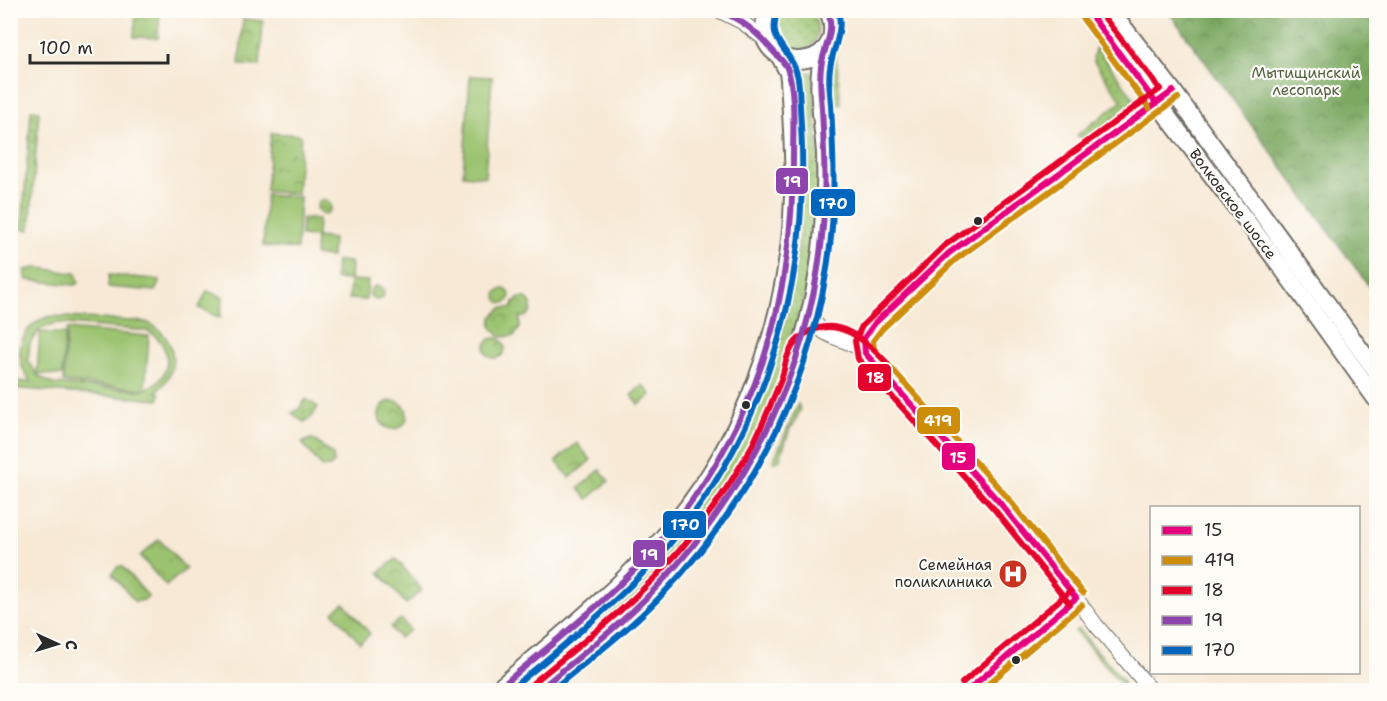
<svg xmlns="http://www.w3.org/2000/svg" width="1387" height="701" font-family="'Shantell Sans',sans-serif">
<defs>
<pattern id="grass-dots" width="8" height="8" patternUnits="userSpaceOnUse" patternTransform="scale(1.5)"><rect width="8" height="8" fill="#9bc36f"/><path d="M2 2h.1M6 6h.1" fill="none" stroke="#7f9f5b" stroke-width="1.8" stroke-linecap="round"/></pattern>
<pattern id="forest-crowns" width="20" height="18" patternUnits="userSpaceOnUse" patternTransform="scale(1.5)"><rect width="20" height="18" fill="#7ca962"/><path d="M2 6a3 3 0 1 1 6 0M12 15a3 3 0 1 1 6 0" fill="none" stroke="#668a51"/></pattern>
<pattern id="park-crowns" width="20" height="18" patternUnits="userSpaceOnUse" patternTransform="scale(1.5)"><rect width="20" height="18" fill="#9bc36f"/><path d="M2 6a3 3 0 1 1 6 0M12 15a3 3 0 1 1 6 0" fill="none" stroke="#7f9f5b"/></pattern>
</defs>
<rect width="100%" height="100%" fill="#fdfcf7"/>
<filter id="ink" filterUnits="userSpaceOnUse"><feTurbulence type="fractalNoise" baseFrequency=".0167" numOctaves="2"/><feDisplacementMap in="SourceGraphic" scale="12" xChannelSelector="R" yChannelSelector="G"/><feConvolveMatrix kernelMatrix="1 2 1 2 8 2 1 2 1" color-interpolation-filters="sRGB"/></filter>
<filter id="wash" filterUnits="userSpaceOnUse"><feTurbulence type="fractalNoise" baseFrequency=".008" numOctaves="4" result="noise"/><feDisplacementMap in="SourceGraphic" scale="24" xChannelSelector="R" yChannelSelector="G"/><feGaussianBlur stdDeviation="1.35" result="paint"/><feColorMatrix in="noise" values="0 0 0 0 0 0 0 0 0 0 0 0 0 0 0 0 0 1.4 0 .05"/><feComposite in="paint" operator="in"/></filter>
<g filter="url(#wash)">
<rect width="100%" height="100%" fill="#f7e9d5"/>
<!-- grass -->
<g fill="url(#grass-dots)" stroke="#63774d" stroke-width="1.5">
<circle cx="796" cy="30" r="22"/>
<path d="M1096,47L1135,100L1086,143L1077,135L1122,101L1094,62L1093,56Z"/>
<path d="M836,57L841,103L834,106L830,116H828L829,68Z"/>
<path d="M812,72C816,116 820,161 819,204C818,219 815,234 813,249C799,363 752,473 674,559C630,607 578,647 529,690H505L655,556L768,372L786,316L796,263L800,226L803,185L797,74Z"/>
<path d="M31,110L39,111L30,230L22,229Z"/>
<path d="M834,129L835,148L834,216C829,189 826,156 834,129Z"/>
<path d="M798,404L800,410L793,426H791L779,461L773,462Z"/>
<path d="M1078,629L1123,680L1124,687L1075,631Z"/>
</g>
<!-- forest -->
<path fill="url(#forest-crowns)" stroke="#546a46" stroke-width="1.5" d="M1168,11H1376V296Z"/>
<!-- park -->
<g fill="url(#park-crowns)" stroke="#63774d" stroke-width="1.5">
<path d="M136,11H160L158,38L134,37Z"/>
<path d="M243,19L263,21L260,66L239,65Z"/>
<path d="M271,133L301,135L297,194L266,191Z"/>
<circle cx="324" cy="207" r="7"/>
<path d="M302,218L318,219L317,237L333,239L332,257L315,255L316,237L301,236Z"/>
<path d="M336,261L351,262L350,280L368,281L366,300L349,299L350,280L335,279Z"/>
<circle cx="377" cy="293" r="7"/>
<circle cx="503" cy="296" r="7"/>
<path d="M519,298H526L531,303V312L525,317H520V328L514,336L500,337L491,326L492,317L502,308H512L514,302Z"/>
<circle cx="495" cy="348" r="10"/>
<path d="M643,385L651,395L639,405L631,395Z"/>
<path d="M306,399L318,407L312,417L304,422L292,413L299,409Z"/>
<circle cx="393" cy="415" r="14"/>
<path d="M310,439H313L333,455L334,463L330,467H322L302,443Z"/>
<path d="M577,443L591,460L570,478L556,461Z"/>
<path d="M600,470L609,481L588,499L578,488Z"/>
<path d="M159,539L186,569L166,586L140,556Z"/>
<path d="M396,559L422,590L406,604L379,572Z"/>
<path d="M401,619L410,630L399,638L390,627Z"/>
</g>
<!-- garden -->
<g fill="#9bc36f" stroke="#63774d" stroke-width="1.5" fill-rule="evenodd">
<path d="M470,76L492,77L485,177L463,175Z"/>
<path d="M266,195L300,197L297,249L263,246Z"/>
<path d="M35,268C49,267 62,273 76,273L79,283L75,285L27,280L25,270Z"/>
<path d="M109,275L155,279L160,281L155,291L108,287Z"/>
<path d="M207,291L223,297L220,318L199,308Z"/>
<path d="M52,316L146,322C177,335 182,371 156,392L160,393L159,400L11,388V381L31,382C10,357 20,323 52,316ZM57,323L148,331C173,344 174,380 145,389L149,336L67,329L63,382L145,389L137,390L53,384L38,376L28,361L30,343L40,329Z"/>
<path d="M40,332L65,334L62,375L37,374Z"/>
<path d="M122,566L148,596L147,599L135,602L112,574L117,567Z"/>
<path d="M344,603L370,634L360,643L333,612Z"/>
</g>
</g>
<g filter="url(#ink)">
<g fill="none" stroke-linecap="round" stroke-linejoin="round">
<!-- minor casing -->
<g stroke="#726e66" stroke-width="16">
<g id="minor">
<path d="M718,10L742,22L766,40"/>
<path d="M725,11L754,10"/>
<path d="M811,307C815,343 843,333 865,353L1053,567L1096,625L1151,690"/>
<path d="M865,353L864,342L868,332L949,253L1173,91"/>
<path d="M968,690L1076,598"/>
</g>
</g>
<!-- major casing -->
<g stroke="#726e66" stroke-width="20">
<g id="major">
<path d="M769,10C739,75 855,78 828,10"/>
<path d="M1087,10L1279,264L1376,399"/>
<path d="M1110,10L1173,91L1376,371"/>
<path d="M497,690C553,642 612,596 661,540C744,445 789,322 793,196C795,157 791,118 789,79L788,72L780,57"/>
<path d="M539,690C577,658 617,627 652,592C747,498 809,374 822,240C825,211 826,182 825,154C823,121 814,82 824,50"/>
</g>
</g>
<!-- minor -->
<use href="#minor" stroke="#fff" stroke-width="14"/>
<!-- major -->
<use href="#major" stroke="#fff" stroke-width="16"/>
<!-- bus-1 casing -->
<g stroke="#fdfcf7" stroke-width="10">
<g id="bus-1">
<path d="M1087,10L1156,103"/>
<path d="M1076,598L1000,503L865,353L864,338L875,323L949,253L1173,91"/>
<path d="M968,690L1076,598"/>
</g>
</g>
<!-- bus-2 casing -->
<g stroke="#fdfcf7" stroke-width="10">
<g id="bus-2">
<path d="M1080,15L1149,108"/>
<path d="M1083,593L1007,497L874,349L873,341L882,329L955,260L1178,98"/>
<path d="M981,690L1082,605"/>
</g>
</g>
<!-- bus-3 casing -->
<g stroke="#fdfcf7" stroke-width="10">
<g id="bus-3">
<path d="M1069,603L994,509L858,359L855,341L862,326L944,246L1160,89L1103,16"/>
<path d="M533,683C567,655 602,628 634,598C681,554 722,501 753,444C764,422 773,399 782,377C785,368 785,359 790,351C793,344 799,338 805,334C837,314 865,340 887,363"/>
<path d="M962,683L1070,591"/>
</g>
</g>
<!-- bus-4 casing -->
<g stroke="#fdfcf7" stroke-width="10">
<g id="bus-4">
<path d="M497,690C553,642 614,597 661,540C756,429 793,303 793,159C793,135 796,89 787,68C784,61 778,57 773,51C756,31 743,21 719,10"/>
<path d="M539,690C577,658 617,628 652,592C749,492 812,365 823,226C826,187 824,147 822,108C821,95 819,81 821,67C824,45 835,35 828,10"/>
</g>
</g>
<!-- bus-5 casing -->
<g stroke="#fdfcf7" stroke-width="10">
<g id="bus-5">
<path d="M510,690C564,645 621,600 668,546C756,443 802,309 802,174C803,151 801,128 800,106C799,95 800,84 797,74C790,47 767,44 777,13"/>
<path d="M552,690C588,660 626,632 659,598C757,497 820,368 832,227C835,186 833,145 831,104C830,92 828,79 830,68C833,47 844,32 838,10"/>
</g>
</g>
<!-- bus-1 -->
<use href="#bus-1" stroke="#e5007d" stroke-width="6"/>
<!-- bus-2 -->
<use href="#bus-2" stroke="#ce8d09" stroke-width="6"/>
<!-- bus-3 -->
<use href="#bus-3" stroke="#e4002b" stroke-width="6"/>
<!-- bus-4 -->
<use href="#bus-4" stroke="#8e44ad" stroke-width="6"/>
<!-- bus-5 -->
<use href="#bus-5" stroke="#0065bd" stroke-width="6"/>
</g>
</g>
<!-- icons -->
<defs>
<g id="hospital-disc" transform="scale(1.5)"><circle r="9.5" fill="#c8321e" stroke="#fdfcf7"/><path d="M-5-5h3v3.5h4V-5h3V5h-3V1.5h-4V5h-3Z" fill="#fff"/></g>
</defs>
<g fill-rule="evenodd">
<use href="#hospital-disc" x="1013" y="574"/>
</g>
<!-- markers -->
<g fill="#2b2b2b" stroke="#fdfcf7" stroke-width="2">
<circle cx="978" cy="221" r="5"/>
<circle cx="746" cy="405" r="5"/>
<circle cx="1016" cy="660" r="5"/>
</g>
<g text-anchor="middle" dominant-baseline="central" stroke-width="4.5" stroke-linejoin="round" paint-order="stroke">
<!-- park labels -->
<g font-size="15" fill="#526043" stroke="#fdfcf7">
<text x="1306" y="73">Мытищинский<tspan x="1306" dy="17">лесопарк</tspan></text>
</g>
<!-- street labels -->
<g font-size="15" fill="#2b2b2b" stroke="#fdfcf7">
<text transform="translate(1233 204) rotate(53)">Волковское шоссе</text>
</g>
<!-- poi labels -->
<g font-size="15" fill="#2b2b2b" stroke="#fdfcf7" text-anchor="end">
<text x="992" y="565">Семейная<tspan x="992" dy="17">поликлиника</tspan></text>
</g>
</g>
<g stroke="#fdfcf7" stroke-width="2">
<rect x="775" y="167" width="34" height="28" rx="6" fill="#8e44ad"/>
<rect x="810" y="188" width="46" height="29" rx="6" fill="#0065bd"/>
<rect x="857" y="363" width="35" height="29" rx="6" fill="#e4002b"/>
<rect x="916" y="406" width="45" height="29" rx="6" fill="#ce8d09"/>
<rect x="941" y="442" width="35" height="29" rx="6" fill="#e5007d"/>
<rect x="662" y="510" width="45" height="29" rx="6" fill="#0065bd"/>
<rect x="632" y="539" width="34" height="29" rx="6" fill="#8e44ad"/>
</g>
<g font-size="16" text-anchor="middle" font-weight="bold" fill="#fff">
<text x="792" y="187">19</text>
<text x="833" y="209">170</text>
<text x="875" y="383">18</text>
<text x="938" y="426">419</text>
<text x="958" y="463">15</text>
<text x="685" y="530">170</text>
<text x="649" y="560">19</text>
</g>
<!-- margin -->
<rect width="1387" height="701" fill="none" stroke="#fdfcf7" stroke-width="36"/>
<!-- legend -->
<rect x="1150" y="506" width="210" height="168" fill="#fdfcf7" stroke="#a9a8a5" stroke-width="1.5"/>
<rect x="1162" y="526" width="30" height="9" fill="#e5007d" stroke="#a9a8a5" stroke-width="1.5"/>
<text x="1204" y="536" font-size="18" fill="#2b2b2b">15</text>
<rect x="1162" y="556" width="30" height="9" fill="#ce8d09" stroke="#a9a8a5" stroke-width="1.5"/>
<text x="1204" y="566" font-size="18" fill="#2b2b2b">419</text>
<rect x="1162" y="586" width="30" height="9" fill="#e4002b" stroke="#a9a8a5" stroke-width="1.5"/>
<text x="1204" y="596" font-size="18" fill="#2b2b2b">18</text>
<rect x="1162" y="616" width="30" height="9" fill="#8e44ad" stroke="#a9a8a5" stroke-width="1.5"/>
<text x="1204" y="626" font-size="18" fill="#2b2b2b">19</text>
<rect x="1162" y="646" width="30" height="9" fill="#0065bd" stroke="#a9a8a5" stroke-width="1.5"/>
<text x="1204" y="656" font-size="18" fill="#2b2b2b">170</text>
<!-- north arrow -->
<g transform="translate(57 644) rotate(94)" stroke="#fdfcf7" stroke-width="4.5" paint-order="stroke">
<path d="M0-4.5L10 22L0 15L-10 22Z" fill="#2b2b2b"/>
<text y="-9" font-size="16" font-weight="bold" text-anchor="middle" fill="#2b2b2b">С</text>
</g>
<!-- scale -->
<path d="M30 54v9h138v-9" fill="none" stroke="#2b2b2b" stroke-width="3"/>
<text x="39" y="54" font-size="18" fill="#2b2b2b" stroke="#fdfcf7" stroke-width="4.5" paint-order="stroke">100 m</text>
</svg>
